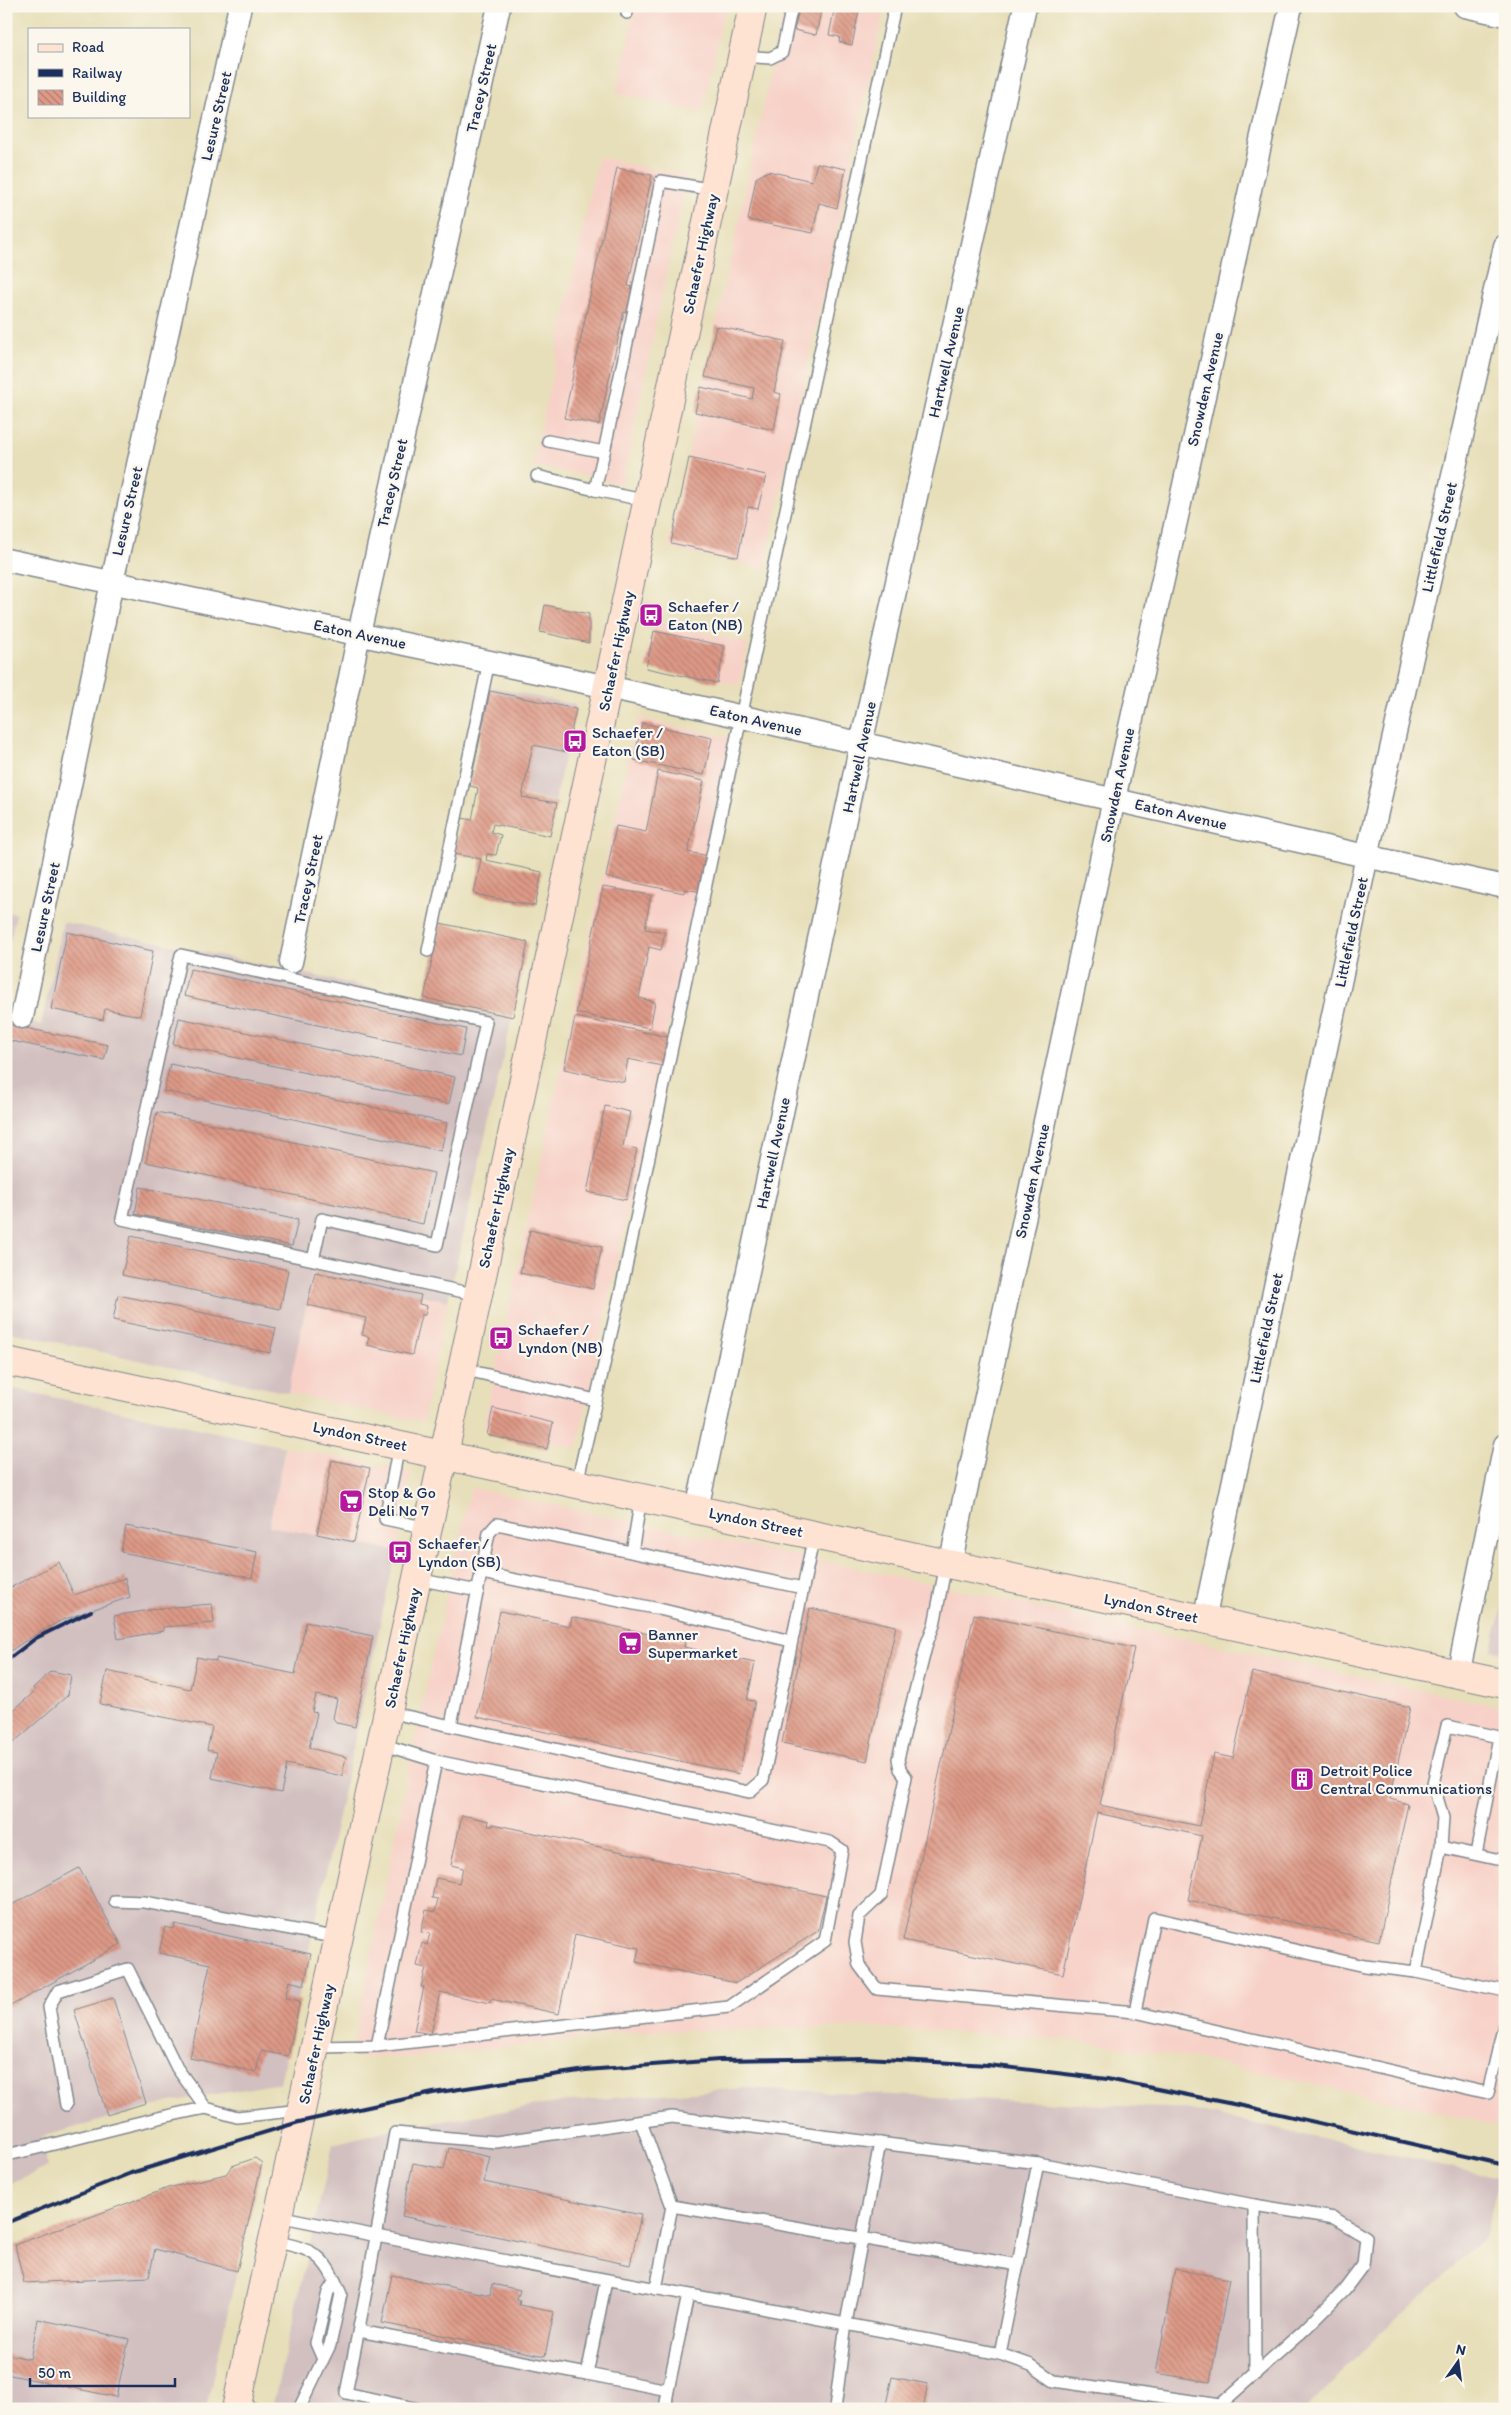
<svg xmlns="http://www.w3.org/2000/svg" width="1511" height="2415" font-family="Itim,sans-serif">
<defs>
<pattern id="building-back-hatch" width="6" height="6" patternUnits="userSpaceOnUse" patternTransform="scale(1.25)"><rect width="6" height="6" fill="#de9986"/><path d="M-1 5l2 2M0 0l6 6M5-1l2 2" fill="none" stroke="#b37d71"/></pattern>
</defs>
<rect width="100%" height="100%" fill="#fbf7ec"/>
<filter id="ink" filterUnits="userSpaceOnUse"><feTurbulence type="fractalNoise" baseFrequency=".02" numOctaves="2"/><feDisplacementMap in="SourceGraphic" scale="10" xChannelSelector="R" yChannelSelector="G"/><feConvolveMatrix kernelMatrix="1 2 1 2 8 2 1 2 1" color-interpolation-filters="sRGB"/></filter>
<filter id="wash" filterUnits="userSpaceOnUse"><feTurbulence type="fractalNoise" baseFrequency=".0096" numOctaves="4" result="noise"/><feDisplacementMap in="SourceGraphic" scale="20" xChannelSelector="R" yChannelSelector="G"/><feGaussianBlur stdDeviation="1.12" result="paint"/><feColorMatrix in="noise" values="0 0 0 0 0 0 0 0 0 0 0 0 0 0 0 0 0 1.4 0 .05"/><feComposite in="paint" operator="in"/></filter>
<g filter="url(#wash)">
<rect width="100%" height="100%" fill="#e7dfb9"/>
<!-- built -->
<g fill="#f7d1c8">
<path d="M636,6H725L702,112L617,93Z"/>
<path d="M785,6H885L764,568L668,548Z"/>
<path d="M598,157L687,176L622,484L533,465Z"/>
<path d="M655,622L748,643L739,685L645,665Z"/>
<path d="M637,718L730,738L577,1448L483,1428Z"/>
<path d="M313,1272L448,1301L423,1422L288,1393Z"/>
<path d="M285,1447L411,1472L396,1551L269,1526Z"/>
<path d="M471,1488L921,1582L1505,1708V2098L1499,2126L1197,2058L1063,2039L869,2027L616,2032L594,2037L415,2057H351L417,1728Z"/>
</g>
<!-- industrial -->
<g fill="#d2bfc0">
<path d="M491,687L575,705L555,802L471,784Z"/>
<path d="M6,912L16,914L6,959Z"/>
<path d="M63,922L512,1018L448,1301L313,1272L288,1393L6,1331V1018L41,1025Z"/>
<path d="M6,1387L285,1447L269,1526L396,1551L280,2083L170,2102L40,2137L48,2167L6,2186Z"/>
<path d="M1505,1592V1653L1492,1650Z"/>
<path d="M746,2088L1186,2109L1499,2178L1485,2237L1362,2351L1306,2409H272L333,2144L392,2129L569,2101Z"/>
<path d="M260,2167L206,2409H6V2248L168,2188Z"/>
</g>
<g id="blocks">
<!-- building -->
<g fill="url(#building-back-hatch)">
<path d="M800,6H822L816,35L794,30Z"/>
<path d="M835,6H860L852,45L839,42L840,37L829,35Z"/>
<path d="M817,163L846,169L837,208L819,203L813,233L748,220L756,178L768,171L812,181Z"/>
<path d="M617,168L652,175L628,286L635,287L630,313L624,312L599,425L564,418Z"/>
<path d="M716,326L785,341L774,392L781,394L774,430L695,412L701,387L752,399L754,388L705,377Z"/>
<path d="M689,458L766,475L758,509L748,507L738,557L671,543Z"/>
<path d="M545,605L589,614V643L540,632Z"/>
<path d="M654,631L725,646L717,683L646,668Z"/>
<path d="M490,691L576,709L567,752L533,745L522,797L557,803L550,836L493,824L491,832L501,835L496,855L487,854L486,860L542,872L535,906L474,894L481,859L454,854L462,818L472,820L478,788L470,786Z"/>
<path d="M642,723L712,738L704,775L634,760Z"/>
<path d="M658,771L704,781L688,852L709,856L702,892L685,889L684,893L606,877L616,826L646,832Z"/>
<path d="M603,887L651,895L645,929L665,932L661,950L649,947L639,998L655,1002L650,1028L576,1013Z"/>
<path d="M440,923L528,942L513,1017L424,998Z"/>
<path d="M6,929L11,930L7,947H6Z"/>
<path d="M67,932L153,951L140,1016L105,1009L103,1020L51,1009Z"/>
<path d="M190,969L466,1029L461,1056L184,996Z"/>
<path d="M575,1017L668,1037L662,1066L628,1059L624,1082L564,1069Z"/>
<path d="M179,1018L455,1077L449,1104L173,1044Z"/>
<path d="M6,1024L108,1045L104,1060L6,1040Z"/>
<path d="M170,1064L447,1123L441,1151L164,1091Z"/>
<path d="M605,1106L630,1112L623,1146L637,1149L626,1200L587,1192Z"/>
<path d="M157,1112L434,1173L423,1224L146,1162Z"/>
<path d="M140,1187L298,1220L292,1246L135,1214Z"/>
<path d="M530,1230L602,1247L593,1289L520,1273Z"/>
<path d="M131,1236L288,1270L280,1309L122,1275Z"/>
<path d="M315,1272L421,1295L419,1304L427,1306L425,1315H421L412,1355L367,1345L369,1337L362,1335L366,1318L307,1305Z"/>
<path d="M118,1295L276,1328L270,1353L113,1320Z"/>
<path d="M493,1408L553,1423L547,1449L487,1435Z"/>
<path d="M332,1460L370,1468L354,1542L317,1534Z"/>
<path d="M126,1526L257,1552L252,1578L121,1552Z"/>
<path d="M59,1562L74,1595L125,1578L130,1597L62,1620L38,1633L10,1651L6,1644V1590Z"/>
<path d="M212,1604L214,1623L163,1627V1631L118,1639L114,1616L161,1608Z"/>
<path d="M810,1608L896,1626L867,1761L782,1743Z"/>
<path d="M500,1611L570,1626L572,1617L685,1642L684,1647L755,1663L747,1700L755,1701L739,1774L477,1717Z"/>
<path d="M974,1614L1134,1648L1100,1805L1199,1826L1214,1754L1233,1758L1252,1672L1410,1707L1390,1799L1408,1804L1379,1941L1188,1900L1202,1836L1097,1813L1063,1974L903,1940Z"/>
<path d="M306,1622L373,1636L355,1727L337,1723L333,1718L337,1699L316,1695L312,1712L317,1713L309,1748L346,1757L342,1776L287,1764L281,1793L212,1778L217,1752L207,1750L212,1727L100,1704L107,1671L190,1689L197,1657L216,1661V1658L295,1674Z"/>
<path d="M51,1671L71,1675L68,1695L6,1749V1717L35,1691L33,1688Z"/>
<path d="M462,1815L489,1821L488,1826H493V1824L826,1896L818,1931L736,1983L636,1962L639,1948L575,1934L559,2014L491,1999L490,2003L440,1992L431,2034L414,2031L424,1987H421L426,1968L417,1966L422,1943L427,1945L430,1933L421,1932L426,1910L435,1912L438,1899L432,1898L436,1878L459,1883L463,1868L451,1865Z"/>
<path d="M79,1868L121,1944L7,2008L6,1908Z"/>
<path d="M175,1924L311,1954L304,1985L289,1981L285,1998L300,2001L288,2056L261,2051L256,2072L190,2058L210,1964L159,1953L165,1927L174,1929Z"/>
<path d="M113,1998L146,2103L107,2115L74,2010Z"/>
<path d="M449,2148L490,2157L484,2182L641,2215L630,2265L402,2216L413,2163L444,2169Z"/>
<path d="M255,2158L262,2163L237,2271L155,2249L149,2277L24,2283L15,2245L168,2188L226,2174L232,2166Z"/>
<path d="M1175,2269L1229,2279L1210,2382L1156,2373Z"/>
<path d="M392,2275L490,2295L492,2284L520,2290L517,2300L520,2301L519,2305L554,2312L545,2356L382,2323Z"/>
<path d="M38,2319L129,2339L116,2397L6,2374V2354L30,2359Z"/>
<path d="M892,2377L928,2384L923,2409H885Z"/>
</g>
</g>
</g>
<g filter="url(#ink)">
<use href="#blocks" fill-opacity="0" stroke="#81878c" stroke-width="1"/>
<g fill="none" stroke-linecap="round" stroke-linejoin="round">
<!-- lane casing -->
<g stroke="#81878c" stroke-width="14">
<g id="lane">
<path d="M627,13L628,6"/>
<path d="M742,56L770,58L782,52L792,6"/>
<path d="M548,441L604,452"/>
<path d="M537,476L595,490"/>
<path d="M648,501L595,490L604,452L661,181L714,190"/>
<path d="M428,951L489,661"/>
<path d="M313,1260L322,1219L437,1245L486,1022L181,955L122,1219L478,1295"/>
<path d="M462,1369L596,1400"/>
<path d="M399,1445L385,1519L428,1528"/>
<path d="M577,1483L622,1286L741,717L895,6"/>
<path d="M632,1552L641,1498"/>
<path d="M946,1564L934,1625L927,1643L898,1759L900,1769L906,1777L881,1895L859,1916L855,1942L859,1965L877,1989L1135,2012L1488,2093L1505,2020"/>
<path d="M482,1573L659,1609L791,1641"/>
<path d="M417,1579L478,1591"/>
<path d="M388,1712L749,1792L763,1780L814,1535"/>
<path d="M451,1725L489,1533L497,1524L803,1588"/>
<path d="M1441,1847L1443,1818L1433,1783L1447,1726L1499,1737L1476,1854"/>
<path d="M115,1901L144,1902L339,1938"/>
<path d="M1416,1972L1441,1847L1505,1861"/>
<path d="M1135,2012L1154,1918L1365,1966L1416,1972L1505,1991"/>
<path d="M377,2046L436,1761"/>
<path d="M315,2047L377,2046L729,2007L825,1941L842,1850L830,1842L436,1761L381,1744"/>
<path d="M66,2105L49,2007L58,1991L128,1969L177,2068L206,2108L237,2117L301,2110"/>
<path d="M641,2122L672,2206L1018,2265"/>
<path d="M6,2155C73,2141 139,2120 206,2108"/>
<path d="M1254,2205L1255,2375"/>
<path d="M278,2216L377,2236C584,2277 793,2312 1000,2354L1038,2163L672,2117L496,2142L395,2133C379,2220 364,2307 346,2393L419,2409"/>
<path d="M273,2241C315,2250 323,2253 341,2294L330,2345L299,2409"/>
<path d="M656,2289L672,2206"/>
<path d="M359,2331L587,2374L606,2281"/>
<path d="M1000,2354L1031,2365L1054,2381L1220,2405L1304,2330L1345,2289L1363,2265L1366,2237L1334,2218L1254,2205L1038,2163"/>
<path d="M322,2357L316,2343L328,2292L335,2281"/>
<path d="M587,2374L668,2390L688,2295"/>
<path d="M237,2404L255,2409"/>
<path d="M665,2409L668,2390"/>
<path d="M835,2409L846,2323L880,2143"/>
</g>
</g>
<!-- street casing -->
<g stroke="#81878c" stroke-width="25">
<g id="street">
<path d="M1465,6L1505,15"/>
<path d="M6,560L608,687L1505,887"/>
<path d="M291,962L359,634L499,6"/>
<path d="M22,1017L112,582L240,6"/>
<path d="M697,1509L861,744L1025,6"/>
<path d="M950,1565L1114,799L1291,6"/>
<path d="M1204,1620L1367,856L1505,246"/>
<path d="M1458,1675L1505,1445"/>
</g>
</g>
<!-- secondary casing -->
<g stroke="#81878c" stroke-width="30">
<g id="secondary">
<path d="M6,1361L1505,1684"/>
<path d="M236,2409L444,1454L753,6"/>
</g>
</g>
<!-- lane -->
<use href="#lane" stroke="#fff" stroke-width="11"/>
<!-- street -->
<use href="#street" stroke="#fff" stroke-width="22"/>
<!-- secondary -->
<use href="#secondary" stroke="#fee3d2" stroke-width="28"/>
<!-- rail -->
<g stroke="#1b2f5e" stroke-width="4">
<path d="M6,1661L36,1638L91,1611"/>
<path d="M6,2223L131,2173L299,2122L433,2093L586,2070L719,2060L865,2058L988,2065L1107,2079L1253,2108L1505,2165"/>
</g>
</g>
</g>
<!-- icons -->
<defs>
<g id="bus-square" transform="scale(1.25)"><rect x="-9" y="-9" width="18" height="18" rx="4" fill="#b5179e" stroke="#fbf7ec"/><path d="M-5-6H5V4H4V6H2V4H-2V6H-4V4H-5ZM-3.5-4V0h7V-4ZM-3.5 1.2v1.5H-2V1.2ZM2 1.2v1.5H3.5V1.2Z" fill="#fff"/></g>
<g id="supermarket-square" transform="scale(1.25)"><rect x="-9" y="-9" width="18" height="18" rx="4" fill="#b5179e" stroke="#fbf7ec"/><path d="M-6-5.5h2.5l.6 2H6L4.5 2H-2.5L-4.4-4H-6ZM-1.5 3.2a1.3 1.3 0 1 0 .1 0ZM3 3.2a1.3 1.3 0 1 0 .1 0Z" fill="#fff"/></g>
<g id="building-square" transform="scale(1.25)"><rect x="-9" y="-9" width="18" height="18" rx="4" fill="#b5179e" stroke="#fbf7ec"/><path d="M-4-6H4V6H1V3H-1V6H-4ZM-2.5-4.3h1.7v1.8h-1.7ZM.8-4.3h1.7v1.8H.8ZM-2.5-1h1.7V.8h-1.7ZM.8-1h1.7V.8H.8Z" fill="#fff"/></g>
</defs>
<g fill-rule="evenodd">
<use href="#bus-square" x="651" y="615"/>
<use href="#bus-square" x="575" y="741"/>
<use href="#bus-square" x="501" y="1338"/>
<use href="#supermarket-square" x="351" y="1501"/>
<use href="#bus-square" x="400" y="1552"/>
<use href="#supermarket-square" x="630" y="1643"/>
<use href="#building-square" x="1302" y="1779"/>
</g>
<g text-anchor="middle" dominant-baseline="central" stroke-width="4.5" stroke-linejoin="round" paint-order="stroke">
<!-- street labels -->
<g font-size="16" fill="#1b2f5e" stroke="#fbf7ec">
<text transform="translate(481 88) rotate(-77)">Tracey Street</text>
<text transform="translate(216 116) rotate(-77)">Lesure Street</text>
<text transform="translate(700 254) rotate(-78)">Schaefer Highway</text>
<text transform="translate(946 362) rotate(-77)">Hartwell Avenue</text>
<text transform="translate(1205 389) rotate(-77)">Snowden Avenue</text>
<text transform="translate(392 483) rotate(-77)">Tracey Street</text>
<text transform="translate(127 511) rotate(-77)">Lesure Street</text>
<text transform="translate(1439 537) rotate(-77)">Littlefield Street</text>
<text transform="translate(360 634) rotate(12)">Eaton Avenue</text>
<text transform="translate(616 651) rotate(-78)">Schaefer Highway</text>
<text transform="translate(756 720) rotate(13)">Eaton Avenue</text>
<text transform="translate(859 757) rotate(-78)">Hartwell Avenue</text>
<text transform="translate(1117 785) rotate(-78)">Snowden Avenue</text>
<text transform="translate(1181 814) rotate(13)">Eaton Avenue</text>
<text transform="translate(308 879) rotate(-78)">Tracey Street</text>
<text transform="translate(45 907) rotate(-78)">Lesure Street</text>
<text transform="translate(1351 932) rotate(-78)">Littlefield Street</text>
<text transform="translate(773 1153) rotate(-78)">Hartwell Avenue</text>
<text transform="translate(1032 1181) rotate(-78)">Snowden Avenue</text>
<text transform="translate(496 1208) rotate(-78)">Schaefer Highway</text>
<text transform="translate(1266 1328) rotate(-78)">Littlefield Street</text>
<text transform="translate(360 1436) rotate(12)">Lyndon Street</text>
<text transform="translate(756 1522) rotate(12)">Lyndon Street</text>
<text transform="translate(1151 1608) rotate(12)">Lyndon Street</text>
<text transform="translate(402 1648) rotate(-78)">Schaefer Highway</text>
<text transform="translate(316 2044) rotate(-78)">Schaefer Highway</text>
</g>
<!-- poi labels -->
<g font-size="16" fill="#1b2f5e" stroke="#fbf7ec" text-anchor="start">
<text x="668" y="606">Schaefer /<tspan x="668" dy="18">Eaton (NB)</tspan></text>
<text x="592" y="732">Schaefer /<tspan x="592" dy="18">Eaton (SB)</tspan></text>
<text x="518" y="1329">Schaefer /<tspan x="518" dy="18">Lyndon (NB)</tspan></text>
<text x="368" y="1492">Stop &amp; Go<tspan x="368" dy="18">Deli No 7</tspan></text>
<text x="418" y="1543">Schaefer /<tspan x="418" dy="18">Lyndon (SB)</tspan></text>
<text x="648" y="1634">Banner<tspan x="648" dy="18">Supermarket</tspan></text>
<text x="1320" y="1770">Detroit Police<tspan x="1320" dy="18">Central Communications</tspan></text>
</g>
</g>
<!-- margin -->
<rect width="1511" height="2415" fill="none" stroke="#fbf7ec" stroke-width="25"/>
<!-- legend -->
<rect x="28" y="28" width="162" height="90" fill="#fbf7ec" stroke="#a1a7b3"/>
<rect x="38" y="44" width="25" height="8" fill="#fee3d2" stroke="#a1a7b3"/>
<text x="72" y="52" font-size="15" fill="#1b2f5e">Road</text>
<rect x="38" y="69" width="25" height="8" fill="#1b2f5e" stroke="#a1a7b3"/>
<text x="72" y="78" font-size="15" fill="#1b2f5e">Railway</text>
<rect x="38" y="90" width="25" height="15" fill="url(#building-back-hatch)" stroke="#a1a7b3"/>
<text x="72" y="102" font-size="15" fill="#1b2f5e">Building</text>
<!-- north arrow -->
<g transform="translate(1458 2362) rotate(14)" stroke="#fbf7ec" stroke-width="4" paint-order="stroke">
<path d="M0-4L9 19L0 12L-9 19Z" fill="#1b2f5e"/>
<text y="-8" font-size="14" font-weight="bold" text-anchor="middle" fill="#1b2f5e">N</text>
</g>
<!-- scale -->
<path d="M30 2378v8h145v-8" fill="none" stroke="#1b2f5e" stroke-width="2.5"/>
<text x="38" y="2378" font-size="15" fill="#1b2f5e" stroke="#fbf7ec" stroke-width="4" paint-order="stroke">50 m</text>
</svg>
